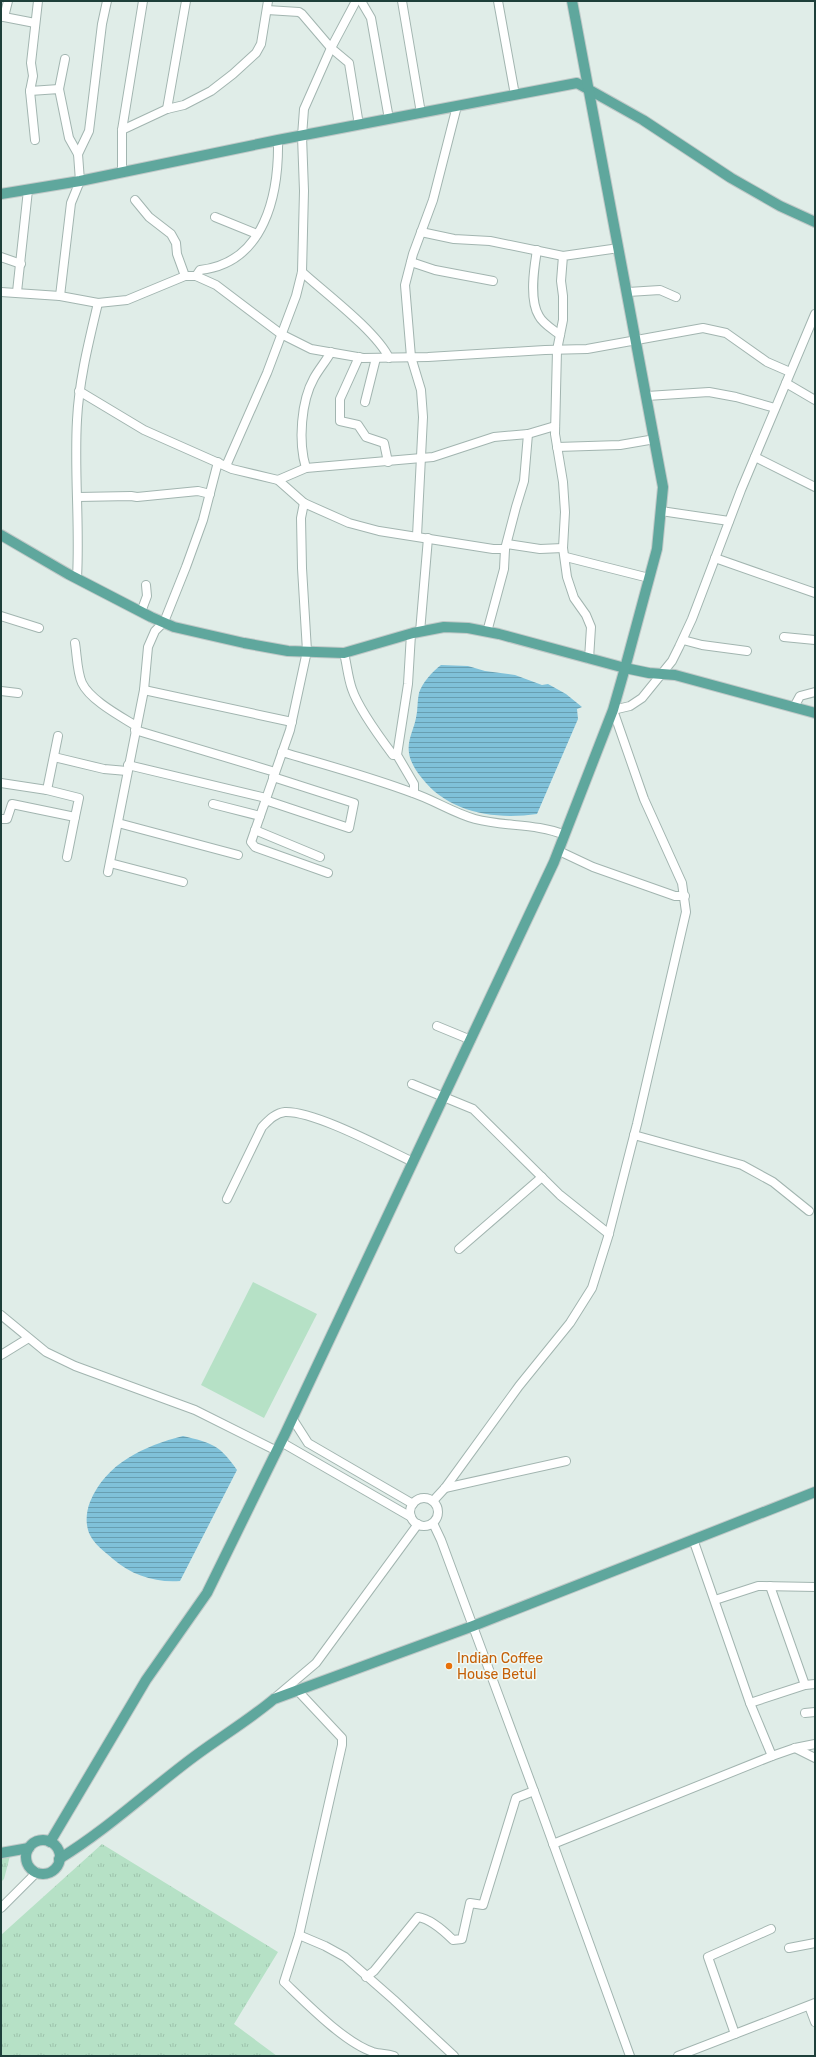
<svg xmlns="http://www.w3.org/2000/svg" width="816" height="2057" font-family="Rubik,sans-serif">
<defs>
<pattern id="park-tufts" width="24" height="20" patternUnits="userSpaceOnUse"><rect width="24" height="20" fill="#b6e1c6"/><path d="M3 7l-1-3M5 7V3M7 7l1-3M15 17l-1-3M17 17v-4M19 17l1-3" fill="none" stroke="#9cc2ab"/></pattern>
<pattern id="water-rules" width="6" height="5" patternUnits="userSpaceOnUse"><rect width="6" height="5" fill="#80c1d9"/><path d="M0 2.5h6" fill="none" stroke="#689eb1"/></pattern>
</defs>
<rect width="100%" height="100%" fill="#e0ede8"/>
<!-- park -->
<g fill="url(#park-tufts)">
<path d="M102,1844L278,1952L234,2024L277,2056H1V1935Z"/>
<path d="M10,1856L4,1879L1,1882V1859Z"/>
</g>
<!-- pitch -->
<path fill="#b6e1c6" d="M253,1282L317,1314L264,1418L201,1385Z"/>
<!-- water -->
<g fill="url(#water-rules)">
<path d="M441,665L468,666L485,671L515,675L542,685L548,684L566,694L582,707L577,709L578,719L537,814C495,820 448,813 421,777C416,771 410,761 409,753C407,740 414,729 416,718C418,710 417,701 419,693C422,683 433,671 441,665Z"/>
<path d="M183,1436C212,1443 220,1445 237,1470L180,1581C156,1583 131,1575 113,1559C105,1552 94,1544 90,1535C85,1525 86,1512 90,1502C106,1463 144,1446 183,1436Z"/>
</g>
<g fill="none" stroke-linecap="round" stroke-linejoin="round">
<!-- minor casing -->
<g stroke="#a2b5b0" stroke-width="10">
<g id="minor">
<path d="M38,1L31,63L33,76L30,91L59,89L69,138L78,154L80,181L71,203L60,296"/>
<path d="M361,1L371,18L389,119"/>
<path d="M402,1L421,113"/>
<path d="M498,1L515,95"/>
<path d="M267,10L299,12L302,14L331,48L349,63L359,125"/>
<path d="M1,17H4L8,1"/>
<path d="M4,17L35,23"/>
<path d="M59,89L65,59"/>
<path d="M30,91L35,140"/>
<path d="M167,109L186,1"/>
<path d="M122,130L167,109L184,105L211,91L233,74L256,53L261,44L268,1"/>
<path d="M78,154L89,131L102,24L107,1"/>
<path d="M122,172V130L143,1"/>
<path d="M135,200L149,217L171,234L176,243L177,254L185,276"/>
<path d="M215,217L257,234"/>
<path d="M421,232L454,239L490,241L563,256"/>
<path d="M537,250C534,268 529,300 539,316C543,324 554,330 560,335"/>
<path d="M1,257L21,264"/>
<path d="M411,262L435,270L493,281"/>
<path d="M302,272C325,293 376,331 389,358"/>
<path d="M196,276L200,270C265,263 279,194 278,140"/>
<path d="M1,292L60,296L98,303L127,300L185,276H196L216,285L281,334L311,349L363,358L428,357L545,350L587,349L703,328L726,333L767,362L790,372"/>
<path d="M17,292L28,190"/>
<path d="M628,292L660,290L676,297"/>
<path d="M359,357L340,399V421L358,425L366,437L384,443L388,462"/>
<path d="M786,383L815,400"/>
<path d="M79,391L144,430L232,469L278,480L304,503L349,523L379,531L493,549H505"/>
<path d="M647,396L709,392L736,397L775,408"/>
<path d="M365,402L376,358"/>
<path d="M557,447L620,445L655,439"/>
<path d="M755,457L815,487"/>
<path d="M226,466L267,373L296,296L302,272L304,191L302,136L304,109L331,48L356,1"/>
<path d="M306,468C298,442 301,401 314,378C319,369 326,361 331,352"/>
<path d="M278,480L306,468L433,457L494,437L528,434L555,426"/>
<path d="M78,497L131,496L137,497L198,491L210,494"/>
<path d="M304,503L301,518L302,568L307,651L290,730L251,842L255,847L328,873"/>
<path d="M661,511L729,521"/>
<path d="M417,536L423,417L421,390L411,357L405,285L413,254L433,200L457,106"/>
<path d="M507,544L540,549L563,548"/>
<path d="M566,557L649,578"/>
<path d="M715,558L815,593"/>
<path d="M77,578C80,525 74,472 77,420C79,380 89,341 98,303"/>
<path d="M141,612L147,596L146,585"/>
<path d="M1,616L39,628"/>
<path d="M420,632L428,538"/>
<path d="M487,632L504,569L505,549L516,507L524,481L528,434"/>
<path d="M411,634L408,684L397,755L414,784V793"/>
<path d="M784,637L815,640"/>
<path d="M683,640L702,645L747,651"/>
<path d="M75,643C77,655 77,672 82,683C90,700 120,716 136,726"/>
<path d="M344,653C347,665 348,678 352,689C358,707 381,739 393,755H397"/>
<path d="M589,659L591,627L586,615L574,598L567,577L563,548L565,512L563,482L555,434L557,350L563,320V296L561,281L563,256L619,248"/>
<path d="M144,690L292,722"/>
<path d="M1,691L18,693"/>
<path d="M794,707L800,696L815,692"/>
<path d="M135,730L275,772"/>
<path d="M282,752C326,765 371,777 413,793C434,800 453,813 475,819C505,827 536,823 565,835"/>
<path d="M54,757L104,769L127,771"/>
<path d="M128,765L266,798"/>
<path d="M1,783L47,790L79,798L75,817"/>
<path d="M47,790L58,736"/>
<path d="M265,800L349,828L354,803L273,777"/>
<path d="M213,804L260,816"/>
<path d="M1,819H7L12,804L75,817L67,857"/>
<path d="M118,823L238,855"/>
<path d="M255,830L320,857"/>
<path d="M559,851L593,867L675,896H685"/>
<path d="M110,863L183,882"/>
<path d="M108,872L144,690L148,647L155,631L164,622L186,567L203,520L218,462"/>
<path d="M437,1026L471,1040"/>
<path d="M412,1084L473,1109L560,1195L609,1234"/>
<path d="M634,1135L742,1165L773,1182L809,1211"/>
<path d="M227,1199L262,1127C268,1121 275,1113 285,1112C315,1111 383,1148 413,1162"/>
<path d="M459,1249L542,1177"/>
<path d="M1,1315L46,1352L75,1366L195,1410L277,1451"/>
<path d="M1,1355L27,1339"/>
<path d="M292,1418L308,1443L413,1504"/>
<path d="M281,1442L411,1517"/>
<path d="M445,1488L566,1461"/>
<circle cx="424" cy="1512" r="14"/>
<path d="M433,1501L445,1488L519,1386L570,1323L592,1288L608,1237L637,1124L686,912L682,883L644,799L613,710L630,706L642,698L672,661L679,647L692,619L741,490L815,314"/>
<path d="M433,1523L441,1540L538,1802L630,2056"/>
<path d="M693,1539L750,1703L772,1756"/>
<path d="M770,1586L805,1685"/>
<path d="M715,1600L758,1586L815,1587"/>
<path d="M297,1690L342,1738V1745L299,1935L284,1982C306,2003 345,2043 373,2052C380,2054 388,2054 394,2056"/>
<path d="M277,1696L316,1663L418,1524"/>
<path d="M750,1703L805,1685L815,1684"/>
<path d="M805,1713L815,1712"/>
<path d="M795,1748L815,1758"/>
<path d="M553,1844L772,1756L795,1748L815,1744"/>
<path d="M1,1908L37,1872"/>
<path d="M299,1935L325,1946L345,1957L394,2000L454,2056"/>
<path d="M789,1948L815,1943"/>
<path d="M366,1977L374,1971L418,1917C431,1919 444,1931 453,1940L462,1939L470,1903L483,1905L516,1798L534,1791"/>
<path d="M809,2006L815,2022"/>
<path d="M735,2034L708,1957L771,1929"/>
<path d="M678,2056L815,2003"/>
</g>
</g>
<!-- major casing -->
<g stroke="#c0c9c8" stroke-width="12">
<g id="major">
<path d="M1,194L80,181L278,140L577,83L643,120L731,178L780,206L815,222"/>
<path d="M1,535L68,574L151,617L174,627L244,643L288,651L344,653L413,633L444,627L468,628L499,634L625,668L649,673L675,675L815,713"/>
<circle cx="43" cy="1857" r="17"/>
<path d="M50,1842L146,1680L207,1593L285,1434L554,862L613,710L625,668L657,549L663,487L572,1"/>
<path d="M1,1853L29,1848"/>
<path d="M59,1859C108,1829 149,1790 195,1756C222,1736 249,1720 274,1699L473,1626L815,1492"/>
</g>
</g>
<!-- minor -->
<use href="#minor" stroke="#fff" stroke-width="8"/>
<!-- major -->
<use href="#major" stroke="#5fa79d" stroke-width="10"/>
</g>
<!-- markers -->
<circle fill="#e8710a" stroke="#f0f9f5" stroke-width="1.5" cx="449" cy="1666" r="4"/>
<g text-anchor="middle" dominant-baseline="central" stroke-width="3" stroke-linejoin="round" paint-order="stroke">
<!-- food labels -->
<g font-size="14" fill="#c56008" stroke="#f0f9f5" text-anchor="start">
<text x="457" y="1658">Indian Coffee<tspan x="457" dy="16">House Betul</tspan></text>
</g>
</g>
<!-- border -->
<rect width="816" height="2057" fill="none" stroke="#1e3f3a" stroke-width="4"/>
</svg>
